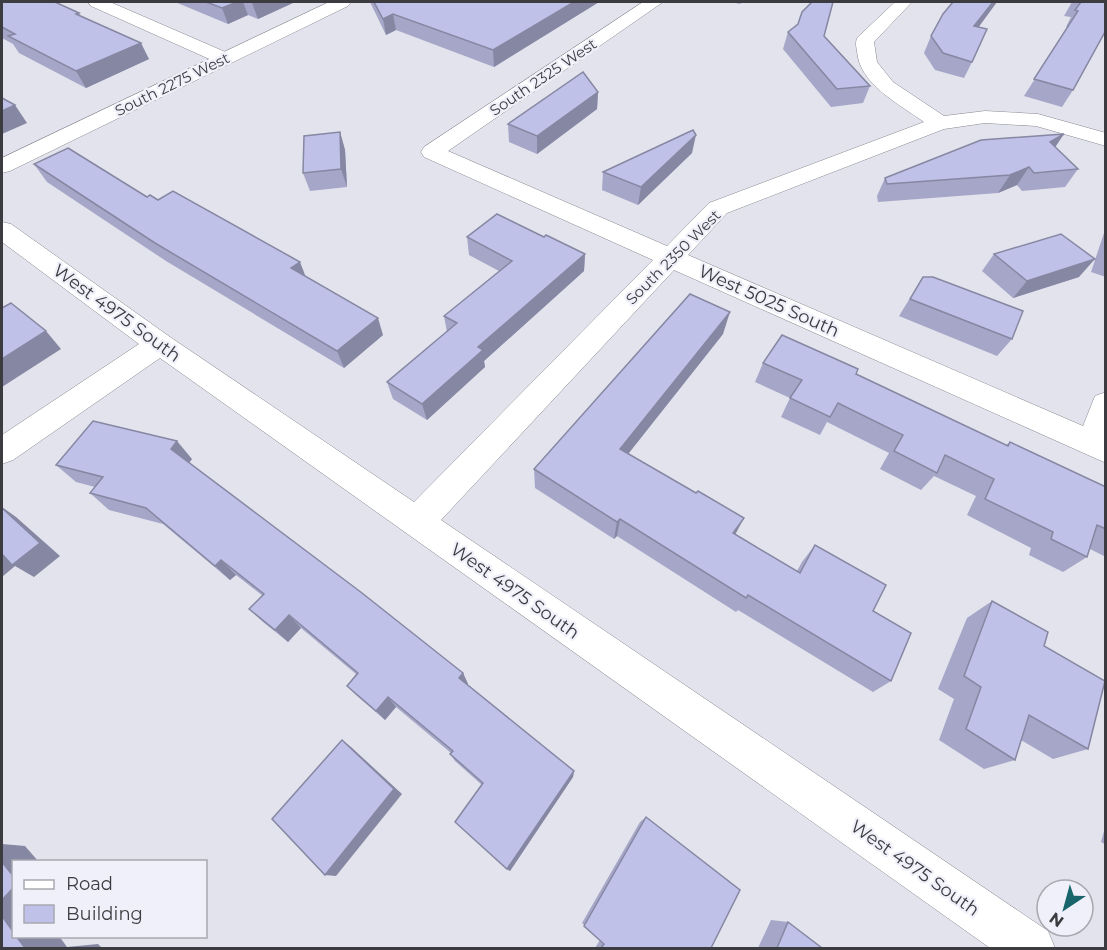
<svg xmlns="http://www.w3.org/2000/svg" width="1107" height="950" font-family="Montserrat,sans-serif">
<rect width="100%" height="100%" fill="#e2e3ec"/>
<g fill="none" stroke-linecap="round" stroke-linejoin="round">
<!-- street casing -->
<g stroke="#878890" stroke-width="1">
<g id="street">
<path d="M88,2H110L230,54L233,58L230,62H216L91,6Z"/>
<path d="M643,2H663L448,151L667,246L709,203L924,122C899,104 859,84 857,51C856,45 855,42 858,37L895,2H912L874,42L877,62L893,82L944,116L985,111L1038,114L1106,133V146L1036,126L985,123L944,129L727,213L688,255L1083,426L1095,396L1106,392V463L674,270L441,520L1048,931L1055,948H990L160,358L13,460L2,464V435L139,344L2,242V222L11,224L170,337L414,502L653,260L424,157L421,152L424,147Z"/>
</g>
</g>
<!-- secondary casing -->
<g stroke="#878890" stroke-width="1">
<path id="secondary" d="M329,2H351L348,6L10,171L2,173V158Z"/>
</g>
<!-- street -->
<use href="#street" fill="#fff" fill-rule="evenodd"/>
<!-- secondary -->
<use href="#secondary" fill="#fff" fill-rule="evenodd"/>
</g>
<!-- wall -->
<g fill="#a5a6c8">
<path d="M2,2L79,13L81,16L149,59L86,88L19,53L13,44L2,38Z"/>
<path d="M175,2H295L258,19L248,15L228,24Z"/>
<path d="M370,2H599L494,67L396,30L386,35Z"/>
<path d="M730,2H743L740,4Z"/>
<path d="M1072,2H1106L1073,90L1062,107L1024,96L1068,27H1066L1071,17L1064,16Z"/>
<path d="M978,27L972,62L964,78L935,70L924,53L931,36Z"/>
<path d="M788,32L824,36L870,86L863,103L831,107L783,49Z"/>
<path d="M598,92L597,109L537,154L509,142L508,124Z"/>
<path d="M340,132L345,150L347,187L310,191L303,173Z"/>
<path d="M1055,147L1078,169L1065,187L1022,191L1017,185L998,193L878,202L877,196L885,178Z"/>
<path d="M692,153L638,205L602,190L603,172Z"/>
<path d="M34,164L158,200L305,276L383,335L344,368L166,261L47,182Z"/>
<path d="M1106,227V277L1091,272Z"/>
<path d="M467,237H544L585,254L584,271L484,361L485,367L427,420L393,399L387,382L447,332L444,316L499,271L469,255Z"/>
<path d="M994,254L1079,277L1013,298L982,271Z"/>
<path d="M923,277L1012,339L997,356L899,316Z"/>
<path d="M723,334L628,454L735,535L797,571L802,562L815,545L873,611L891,681L873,692L738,610L736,612L617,536L614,539L535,488L534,469Z"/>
<path d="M763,363L856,374L1006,445L1010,442L1106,487V557L1090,549L1087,557L1063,572L1029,555L1031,548L967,515L976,496L934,476L921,490L880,469L889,453L827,422L820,435L781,417L790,398L755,382Z"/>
<path d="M192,459L189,463L463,673L468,684H467L574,771L573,777L510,871L507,869L482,785L455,761L450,754L451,753L396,707L385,720L357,696L347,686L356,674L301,628L288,642L263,622L249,609L263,596L236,575L230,580L163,524L109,510L90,493L95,487L76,482L56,465Z"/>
<path d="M992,601L1044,646L1088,749L1053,759L1021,740L1015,760L984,769L939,740L954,699L938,689L967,618Z"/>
<path d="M646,817L711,948H595L600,940L582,923L640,822Z"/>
<path d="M1106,824V845L1101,842Z"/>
<path d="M771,920L788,922L822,948H758Z"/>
</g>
<!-- shaded-wall -->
<g fill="#8687a2">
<path d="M237,2H243L248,15L228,24L222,8Z"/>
<path d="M255,2H295L258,19L252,3Z"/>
<path d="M574,2H599L494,67L493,50Z"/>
<path d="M993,2H997L967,43L974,26Z"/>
<path d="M393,14L396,30L386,35L383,19Z"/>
<path d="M141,43L149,59L86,88L76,71Z"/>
<path d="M598,92L597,109L537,154V136Z"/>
<path d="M15,105L27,123L2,134V111Z"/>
<path d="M340,132L345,150L347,187L341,169Z"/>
<path d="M1064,134L1052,152L1050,142Z"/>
<path d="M696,135L692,153L638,205L641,187Z"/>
<path d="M1029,167L1017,185L998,193L1010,175Z"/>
<path d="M585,254L584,271L484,361L485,367L427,420L422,404L478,347Z"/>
<path d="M1095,259L1079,277L1013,298L1027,281Z"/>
<path d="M300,262L307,280L291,268Z"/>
<path d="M730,312L723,334L617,468L620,449Z"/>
<path d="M378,318L383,335L344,368L337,351Z"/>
<path d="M46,331L61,349L2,387V359Z"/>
<path d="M177,441L192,459L186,467L171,449Z"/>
<path d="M2,507L16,517L60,556L34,577L15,566L2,577Z"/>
<path d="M744,518L735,535L733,533Z"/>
<path d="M620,519L617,536L614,539L617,522Z"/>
<path d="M221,560L236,575L230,580L215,566Z"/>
<path d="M289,615L301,628L288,642L275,630Z"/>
<path d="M463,673L468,684L464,688L459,678Z"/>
<path d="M388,697L396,707L385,720L376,711Z"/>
<path d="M342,740L351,747L402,794L336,876L325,875Z"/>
<path d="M574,771L573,777L510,871L507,869Z"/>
<path d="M2,844L25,846L38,861H14V877L2,865Z"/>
<path d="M14,887V933L2,916V900Z"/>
<path d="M16,936H59L67,947L98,944L102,948H25Z"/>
</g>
<!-- building -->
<g fill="#c0c1e8" stroke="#8687a2" stroke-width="1.5">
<path d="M2,2H55L79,13L76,14L141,43L76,71L8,36L15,34L2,27Z"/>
<path d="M206,2H237L222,8Z"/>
<path d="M374,2H574L493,50L393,14L383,19Z"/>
<path d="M812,2H833L824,36L870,86L837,89L788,32L798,24L802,12Z"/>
<path d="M953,2H993L974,26L987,29L972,62L943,53L931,36L943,14Z"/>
<path d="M1081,2H1106V30L1073,90L1034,79L1078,11L1075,10Z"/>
<path d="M583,72L598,92L537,136L508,124Z"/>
<path d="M2,98L15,105L2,111Z"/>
<path d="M693,130L696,135L641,187L603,172Z"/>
<path d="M340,132L341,169L303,173L304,136Z"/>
<path d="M1064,134L1050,142L1078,169L1034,173L1029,167L1010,175L887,184L885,178L981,140Z"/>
<path d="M68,148L147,197L150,195L158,200L173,191L300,262L291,268L378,318L337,351L155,243L34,164Z"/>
<path d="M497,214L544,237L546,235L585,254L478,347L483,350L422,404L387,382L457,323L444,316L512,261L467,237Z"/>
<path d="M1061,234L1095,259L1027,281L994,254Z"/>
<path d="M923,277H933L1023,311L1012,339L910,299Z"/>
<path d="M690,294L730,312L620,449L696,493L698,491L744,518L733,533L800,573L815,545L886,585L873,611L911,633L891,681L748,595L746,598L620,519L617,522L534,469Z"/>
<path d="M11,303L46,331L2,359V308Z"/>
<path d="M782,335L858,369L856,374L1008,446L1010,442L1106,487V529L1097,525L1087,557L1051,539L1053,532L985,499L994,479L945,455L937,473L894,451L903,435L838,403L830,417L790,398L802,380L763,363Z"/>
<path d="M93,421L177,441L171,449L362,593L463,673L459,678L574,771L507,869L455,822L483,783L450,754L453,751L388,697L376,711L347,686L358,673L289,615L275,630L249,609L264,594L221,560L215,566L146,508L90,493L103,477L56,465Z"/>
<path d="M2,508L40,543L12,565L2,554Z"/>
<path d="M992,601L1048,632L1044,646L1105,681L1088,749L1029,715L1015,760L966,729L981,687L964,676Z"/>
<path d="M342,740L394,789L325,875L272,819Z"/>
<path d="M646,817L740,890L711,948H601L604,944L584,926Z"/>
<path d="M2,862L14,877V887L2,900Z"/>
<path d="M2,916L14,933V936H16L25,948H2Z"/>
<path d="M788,922L822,948H777Z"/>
</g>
<g text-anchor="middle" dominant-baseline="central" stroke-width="4.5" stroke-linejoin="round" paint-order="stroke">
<!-- far-street labels -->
<g font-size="15" fill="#3c3c40" stroke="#f0f0fa">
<text transform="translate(543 77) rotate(-34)">South 2325 West</text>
<text transform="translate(172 84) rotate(-26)">South 2275 West</text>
<text transform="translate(673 257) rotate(-45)">South 2350 West</text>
</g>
<!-- street labels -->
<g font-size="18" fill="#3c3c40" stroke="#f0f0fa">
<text transform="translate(769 301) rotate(24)">West 5025 South</text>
<text transform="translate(117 313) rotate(36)">West 4975 South</text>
<text transform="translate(515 591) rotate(35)">West 4975 South</text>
<text transform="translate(915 868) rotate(35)">West 4975 South</text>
</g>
</g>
<!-- border -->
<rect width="1107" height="950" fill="none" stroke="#3c3c40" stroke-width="6"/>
<!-- legend -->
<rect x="12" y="860" width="195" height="78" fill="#f0f0fa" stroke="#a8a8b0" stroke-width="1.5"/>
<rect x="24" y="880" width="30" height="9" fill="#ffffff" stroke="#a8a8b0" stroke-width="1.5"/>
<text x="66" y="890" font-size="18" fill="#3c3c40">Road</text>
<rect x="24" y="905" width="30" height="18" fill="#c0c1e8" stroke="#a8a8b0" stroke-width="1.5"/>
<text x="66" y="920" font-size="18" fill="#3c3c40">Building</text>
<!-- north arrow -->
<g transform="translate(1065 908) rotate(216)"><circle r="28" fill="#f0f0fa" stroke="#a8a8b0" stroke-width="1.5"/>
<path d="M0-4.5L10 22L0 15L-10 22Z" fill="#18666b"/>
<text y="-9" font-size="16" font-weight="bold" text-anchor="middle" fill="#3c3c40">N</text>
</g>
</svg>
